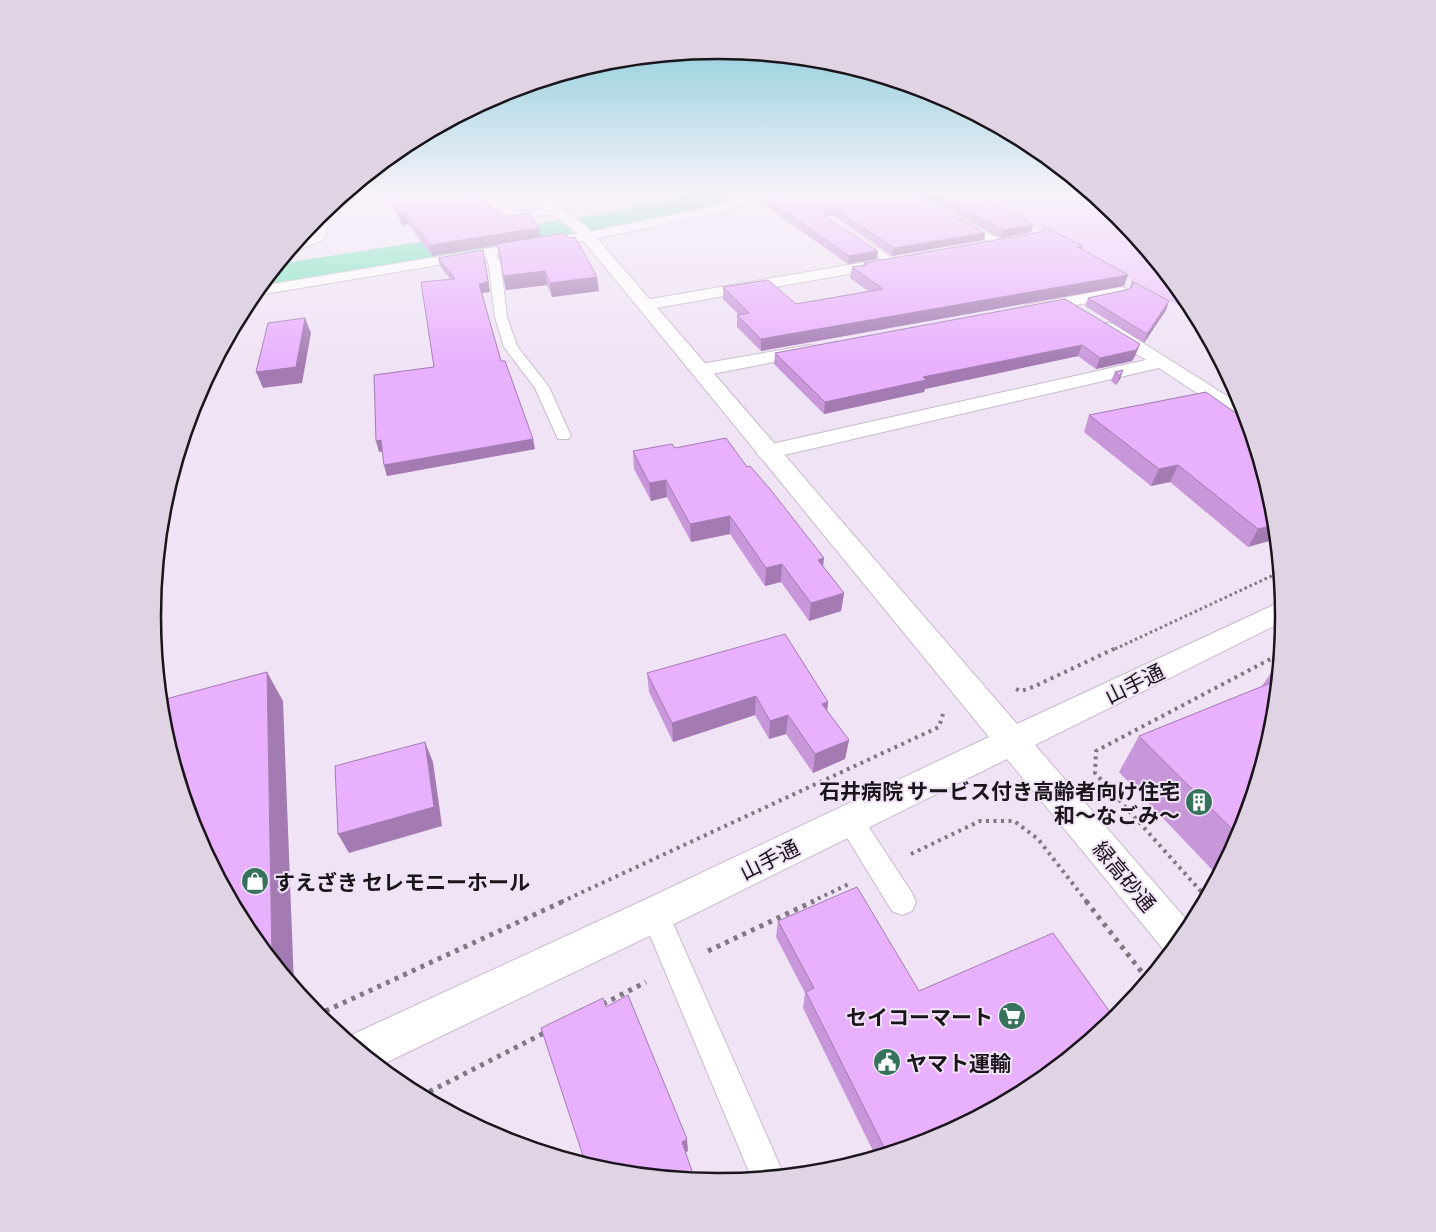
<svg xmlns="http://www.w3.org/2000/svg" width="1436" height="1232" font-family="Commissioner,'Noto Sans JP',sans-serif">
<rect width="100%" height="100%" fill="#f0e3f5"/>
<!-- green -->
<path fill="#edc3fe" d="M1050,192H1089L1118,216L1189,302L1197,316L997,204L1002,200Z"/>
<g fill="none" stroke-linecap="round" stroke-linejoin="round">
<!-- river -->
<path fill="#72e4b9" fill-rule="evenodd" d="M696,192H753L749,199L613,234L266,290L258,288L278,264L613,212Z"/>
<!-- lane casing -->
<g stroke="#c8bbcc" stroke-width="2">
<g id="lane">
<path d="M469,192H481L514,212L558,208L563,211L558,214L512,218Z"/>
<path d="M960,219L1004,241L1005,243L1004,245H996L956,224V220Z"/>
<path d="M856,235L896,260L898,262L896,264H888L852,240L851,238L852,236Z"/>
<path d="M490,249L495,252L501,266L507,317L517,346L549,387L571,436L568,439H558L535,388L504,347L495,317L489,266L485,252Z"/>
<path d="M850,809L859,812L912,893L916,902L912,911L902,915L892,911L841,828L837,820L841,812Z"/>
<path d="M655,901L665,905L784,1175L752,1179L641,914L645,905Z"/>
</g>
</g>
<!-- street casing -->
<g stroke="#c8bbcc" stroke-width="2">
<g id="street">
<path d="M755,192H784L783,195L761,199L717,213L588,240L252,296L260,286L588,232L714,206Z"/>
<path d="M324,211L329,220L324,239L295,252L287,253L298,240L312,234L315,219Z"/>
<path d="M889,258L894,260L897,263L894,266L645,310L639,309L637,305L639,301L645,300Z"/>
<path d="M1121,287L1127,289L1129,292L1127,295L1032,314L1026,313L1024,309L1026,305L1032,304Z"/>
<path d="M1107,323L1113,324L1243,406L1248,423L1239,421L1159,368L767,459L759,457L756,452L759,447L767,445L1146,360L1101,332L1098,328L1101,324Z"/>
<path d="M810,345L816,346L819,350L816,354L701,376L694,374L692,370L694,366L701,364Z"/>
</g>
</g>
<!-- secondary casing -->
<g stroke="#c8bbcc" stroke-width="2">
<path id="secondary" d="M515,192C520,192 526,191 531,192C547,195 577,218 589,229L1017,724L1282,601L1284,621L1035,745L1191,925L1168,955L1007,759L668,927L379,1066L346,1039L347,1037L642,901L989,737L579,235L557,217Z"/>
</g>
<!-- path-far2 -->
<path stroke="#807783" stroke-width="3" stroke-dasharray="2.5 3" stroke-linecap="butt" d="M1115,649L1280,572"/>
<!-- path-far1 -->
<g stroke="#807783" stroke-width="4" stroke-dasharray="3 4.5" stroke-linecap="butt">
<path d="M1016,689L1021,691L1033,687L1118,647"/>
<path d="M911,854L980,821H1014L1038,839L1087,902"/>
<path d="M1206,897L1095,773L1096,751L1280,654"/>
<path d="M561,902L939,727L943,714"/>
<path d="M811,902L851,883"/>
</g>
<!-- path -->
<g stroke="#807783" stroke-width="5" stroke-dasharray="4 5.5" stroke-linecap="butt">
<path d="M1086,901L1148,980"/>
<path d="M708,951L814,901"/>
<path d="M603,1004L646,982"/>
<path d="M317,1015L564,901"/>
<path d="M421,1096L546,1032"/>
</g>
<!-- lane -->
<use href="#lane" fill="#fff" fill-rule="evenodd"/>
<!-- street -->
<use href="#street" fill="#fff" fill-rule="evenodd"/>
<!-- secondary -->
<use href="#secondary" fill="#fff" fill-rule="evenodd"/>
</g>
<!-- wall -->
<g fill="#c897da">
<path d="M387,192H473L479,199L502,217L539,228L540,237L599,291L552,297L547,285L506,290L502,263L499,257L497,245L432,256L408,224L402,225Z"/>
<path d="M970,192L1033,225L1031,232L1001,238L929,201L927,202L985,233L984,240L892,256L834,216H825L878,251L877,259L848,264L767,207V199Z"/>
<path d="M1083,246L1082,249L1124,286L761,351L737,327V315H739L723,299V287L796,304L868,291L850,278L852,267L863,265L864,263Z"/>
<path d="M438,258L490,292L482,293L501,361L535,449L387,476L384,465L382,451L379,452L434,367L450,279L440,266Z"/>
<path d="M1132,281L1169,301L1166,310L1144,343L1085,306L1088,298L1129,289Z"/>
<path d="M1065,299L1140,344L1135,356L1132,361L1096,369L1078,356L925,389L924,392L824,414L774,364L775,353Z"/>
<path d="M1123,370L1120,379L1116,385L1111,381L1115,372Z"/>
<path d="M1089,415L1273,506L1248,547L1170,482L1151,486L1084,432Z"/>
<path d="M675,448L747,467L844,593L841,611L809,621L781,582L765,586L730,534L691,542L667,497L651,501L634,469L633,451Z"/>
<path d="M1280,660L1273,727L1241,833L1218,876L1119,772L1139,736L1263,686H1262Z"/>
<path d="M647,673L828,702L827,711L849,740L845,759L813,773L786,734L769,739L755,715L673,742L649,692Z"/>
<path d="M778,921L934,1139L876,1157L803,1008L805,993L776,937Z"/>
</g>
<!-- shaded-wall -->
<g fill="#a37bb2">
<path d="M931,194L929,201L925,203L927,196Z"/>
<path d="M406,214L408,224L402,225L399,215Z"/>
<path d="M1023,220H1027L1025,226L1033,225L1031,232L1001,238L1003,230Z"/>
<path d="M539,228L541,238L432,256L430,245Z"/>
<path d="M985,233L984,240L892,256L894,248Z"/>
<path d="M878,251L877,259L848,264L849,256Z"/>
<path d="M485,259L490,292L481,293L479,284Z"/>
<path d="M545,271L547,285L506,290L503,276Z"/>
<path d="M1128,275L1124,286L761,351V339Z"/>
<path d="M597,277L599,291L552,297L550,283Z"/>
<path d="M1169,301L1166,310L1144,343L1147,334Z"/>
<path d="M305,318L311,333L302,383L263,388L256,372Z"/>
<path d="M1140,344L1135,356L1132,361L1096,369L1100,358Z"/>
<path d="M1082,345L1078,356L925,389L924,392L824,414L825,402L923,377Z"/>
<path d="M1123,370L1120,379L1116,385L1120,376Z"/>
<path d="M533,439L535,449L387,476L384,465Z"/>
<path d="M381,440L384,451L379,452L376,441Z"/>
<path d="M1178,465L1170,482L1151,486L1159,469Z"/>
<path d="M666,480L667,497L651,501L649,483Z"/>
<path d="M730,516V534L691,542L690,524Z"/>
<path d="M1275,525L1276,539L1248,547L1258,529Z"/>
<path d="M824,558L822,576L818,560Z"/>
<path d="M782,564L781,582L765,586L766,568Z"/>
<path d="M844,593L841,611L809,621L811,603Z"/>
<path d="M267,672L283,701L294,985H292L272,960Z"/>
<path d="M756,696L755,715L673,742L672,723Z"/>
<path d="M828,702L826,721L822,704Z"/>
<path d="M788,715L786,734L769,739L770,721Z"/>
<path d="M849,740L845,759L813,773L815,754Z"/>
<path d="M425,742L433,762L442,826L349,853L338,834Z"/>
<path d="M687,1139L688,1151L683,1154L682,1142Z"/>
</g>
<!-- building -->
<g fill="#e9b0fe" stroke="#a37bb2">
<path d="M389,192H473L479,199H484L493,210L497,209L502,217L529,213L539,228L430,245L406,214L399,215Z"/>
<path d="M817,192H970L1027,220H1023L1033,225L1003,230L931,194L927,196V202L985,233L894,248L835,209H825V216L878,251L849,256L767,199Z"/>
<path d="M1044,227L1083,246L1078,247L1128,275L761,339L737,315L749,313L723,287L768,280L796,304L883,289L852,267L867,265L864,263L1041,232Z"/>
<path d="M564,233L569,238L575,237L597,277L550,283L545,271L503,276L500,252L497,244Z"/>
<path d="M483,250L488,282L479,284L501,361H505L533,439L384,465L381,440L376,441L374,375L434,367L421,282L455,279L438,258Z"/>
<path d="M1132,281L1169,301L1147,334L1088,298L1130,289L1133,285Z"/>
<path d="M1065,299L1140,344L1136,350L1100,358L1082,345L923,377L926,380L825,402L775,353Z"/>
<path d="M305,318L296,367L256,372L268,323Z"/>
<path d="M1123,370L1120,376L1115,372Z"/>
<path d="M1206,392L1247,421L1273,506L1275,525L1258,529L1178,465L1159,469L1089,415Z"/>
<path d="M726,438L747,467L750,466L770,489L824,558L818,560L844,593L811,603L782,564L766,568L730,516L690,524L666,480L649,483L633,451L672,444L675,448Z"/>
<path d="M785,634L828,702L822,704L849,740L815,754L788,715L770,721L756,696L672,723L647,673Z"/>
<path d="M267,672L272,960L247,930L195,832L163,726L161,707L162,700Z"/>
<path d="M1278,680L1273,727L1241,833L1239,836L1139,736Z"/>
<path d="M425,742L434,807L338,834L335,766Z"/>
<path d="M857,887L919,991L1053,933L1115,1019L1032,1087L934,1139L887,1153L806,992L814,988L778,921Z"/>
<path d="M628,995L687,1139L682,1142L695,1180L607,1171L586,1165L541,1028L603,998L606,1007Z"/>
</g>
<!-- sky -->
<linearGradient id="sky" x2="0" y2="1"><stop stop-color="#79c7d5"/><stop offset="0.53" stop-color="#f8f2fa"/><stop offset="1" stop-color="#f8f2fa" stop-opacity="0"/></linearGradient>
<rect width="1436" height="365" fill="url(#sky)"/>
<!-- icons -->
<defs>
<g id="building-disc" transform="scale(1.4375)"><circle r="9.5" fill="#37725c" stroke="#f0e3f5"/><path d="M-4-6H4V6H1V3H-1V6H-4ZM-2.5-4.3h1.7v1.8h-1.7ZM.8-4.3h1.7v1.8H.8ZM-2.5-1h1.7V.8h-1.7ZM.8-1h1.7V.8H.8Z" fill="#fff"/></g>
<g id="shop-disc" transform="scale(1.4375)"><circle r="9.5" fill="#37725c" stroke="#f0e3f5"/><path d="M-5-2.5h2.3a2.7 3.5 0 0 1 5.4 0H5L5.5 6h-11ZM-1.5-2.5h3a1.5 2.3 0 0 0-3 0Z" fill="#fff"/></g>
<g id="supermarket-disc" transform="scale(1.4375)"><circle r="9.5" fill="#37725c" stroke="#f0e3f5"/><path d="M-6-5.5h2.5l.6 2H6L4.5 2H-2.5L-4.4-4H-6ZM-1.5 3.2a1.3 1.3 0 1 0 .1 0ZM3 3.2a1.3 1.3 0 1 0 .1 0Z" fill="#fff"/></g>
<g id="civic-disc" transform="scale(1.4375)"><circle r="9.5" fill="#37725c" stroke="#f0e3f5"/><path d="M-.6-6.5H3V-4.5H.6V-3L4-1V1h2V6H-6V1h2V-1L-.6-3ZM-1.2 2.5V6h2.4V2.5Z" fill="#fff"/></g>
</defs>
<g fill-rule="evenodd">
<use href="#building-disc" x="1199" y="802"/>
<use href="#shop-disc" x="255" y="881"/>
<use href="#supermarket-disc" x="1012" y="1016"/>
<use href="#civic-disc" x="887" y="1062"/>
</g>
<g text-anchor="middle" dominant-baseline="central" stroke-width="4" stroke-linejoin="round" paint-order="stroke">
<!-- near-street labels -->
<g font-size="21" fill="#1a151b" stroke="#f0e3f5">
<text transform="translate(1134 683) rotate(-26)">山手通</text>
<text transform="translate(769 859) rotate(-26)">山手通</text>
<text transform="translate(1125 876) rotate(50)">緑高砂通</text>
</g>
<!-- near-poi labels -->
<g font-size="21" font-weight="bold" fill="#1a151b" stroke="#f0e3f5" text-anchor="end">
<text x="1180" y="790">石井病院 サービス付き高齢者向け住宅<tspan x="1180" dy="24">和～なごみ～</tspan></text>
<text x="274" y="881" text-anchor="start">すえざき セレモニーホール</text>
<text x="993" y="1016">セイコーマート</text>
<text x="906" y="1062" text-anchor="start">ヤマト運輸</text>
</g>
</g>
<!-- crop -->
<path d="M0 0H1436V1232H0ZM161 616a557 557 0 1 1 1114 0a557 557 0 1 1-1114 0Z" fill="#dfd3e4" fill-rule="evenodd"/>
<path fill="none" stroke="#1a151b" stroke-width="2.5" d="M161 616a557 557 0 1 1 1114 0a557 557 0 1 1-1114 0Z"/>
</svg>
